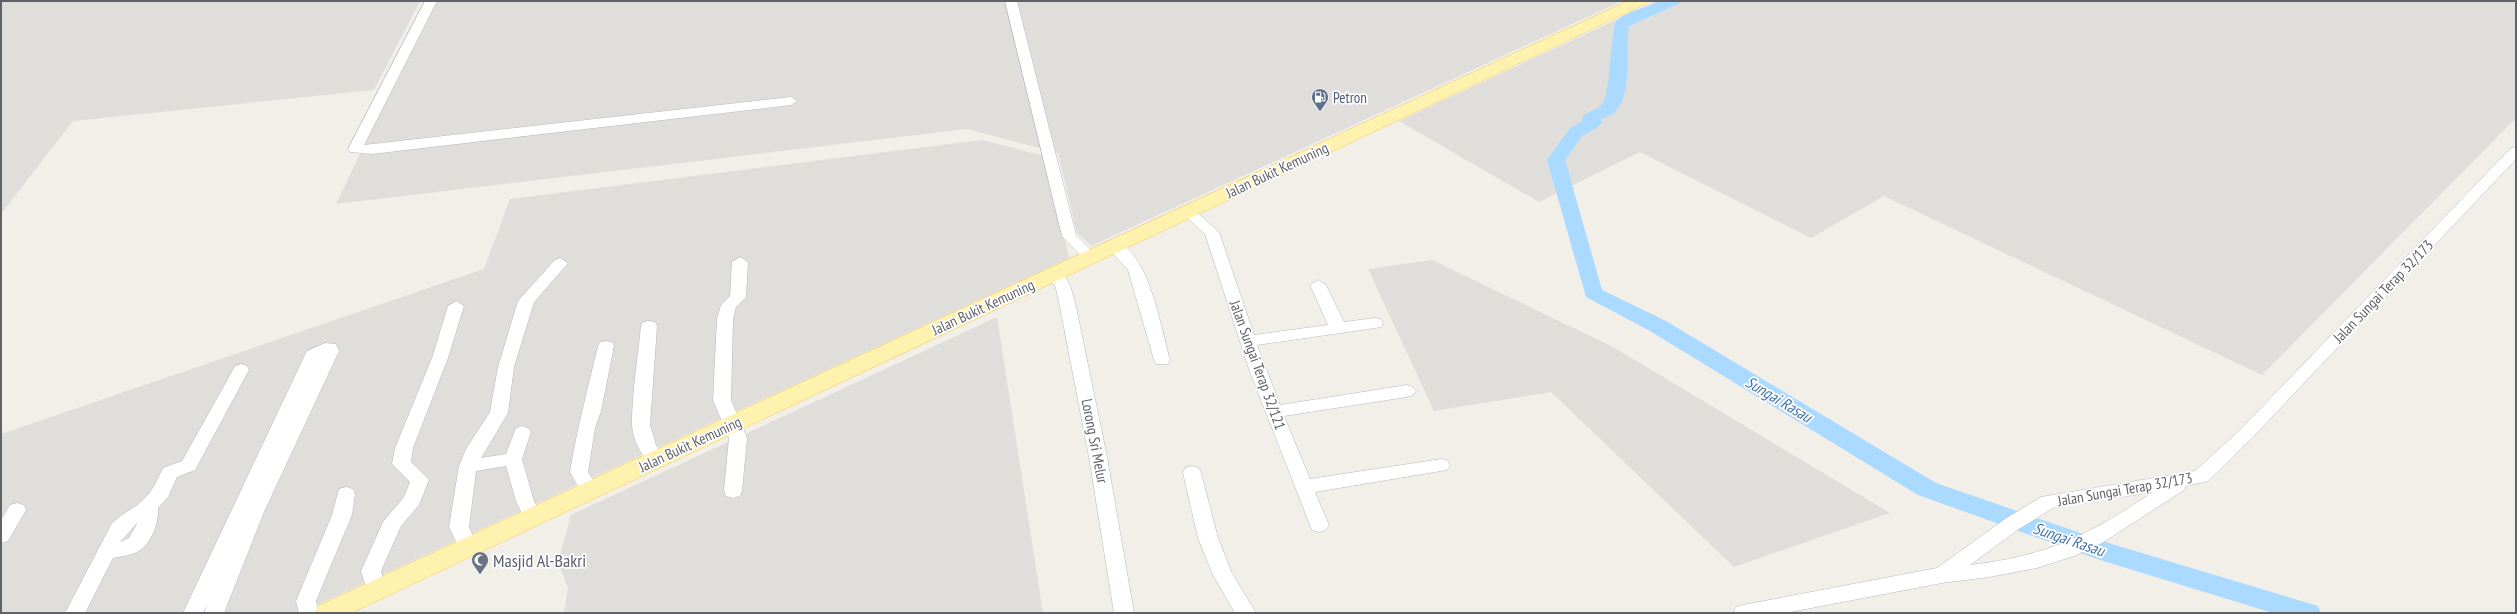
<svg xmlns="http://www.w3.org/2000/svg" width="2517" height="614" font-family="'PT Sans Narrow',sans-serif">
<rect width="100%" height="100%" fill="#f1efe8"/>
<!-- industrial -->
<g fill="#e0deda">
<path d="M1,1H420L374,90L73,121L1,214Z"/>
<path d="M437,1H1622L1091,246L1077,233L1058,153L967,129L336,204L432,3Z"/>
<path d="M1657,1H2516V118L2262,375L1884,196L1811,238L1640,152L1539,202L1399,121Z"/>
<path d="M982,140L1045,156L1069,258L299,613H1V434L484,269L510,199Z"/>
<path d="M1432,260L1613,347L1890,513L1734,567L1551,392L1434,411L1368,269Z"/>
<path d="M997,317L1043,613H564L568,588L558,562L571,515Z"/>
</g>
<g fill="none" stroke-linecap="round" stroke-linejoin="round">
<!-- river -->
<path fill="#aadaff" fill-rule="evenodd" d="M1660,1H1681L1678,4L1629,26C1625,50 1634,94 1614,113C1610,116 1605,117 1600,119L1602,122L1598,127L1582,136L1565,160L1602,290L1666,321L1936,483L2115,545L2318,606L2321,613H2273L2100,560L1918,495L1650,331L1586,297L1547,160L1570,128L1583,121L1581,118C1587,110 1599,111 1603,103C1612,86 1610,25 1618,19C1629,11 1647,7 1660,1Z"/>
<!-- minor casing -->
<g stroke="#b5b8bc" stroke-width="1">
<g id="minor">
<path d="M425,1H437L364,145L791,97L797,101L791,105L372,154L350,152L348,149Z"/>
<path d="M1005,1H1017L1076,235L1098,257L1095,260H1085L1062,236Z"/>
<path d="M2516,147V159L2252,438L2208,481L2186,486L2184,490L2102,543L2074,556L2037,568L1989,577L1942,583L1785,613H1733L1736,607L1743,605L1937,568L2005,519L2041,497L2195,471L2240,430L2511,148ZM2153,492C2089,535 2048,556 1970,565L2019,529L2053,508Z"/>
<path d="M1188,208L1193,209L1219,232L1254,335L1328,325L1310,285L1318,280L1326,285L1344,322L1375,318L1381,319L1383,323L1381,327L1375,328L1257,345L1280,405L1407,385L1413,387L1416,391L1413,395L1407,397L1284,416L1310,479L1441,459L1447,460L1450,465L1447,470L1315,492L1329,525L1326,530L1319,532L1312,530L1250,372L1205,234L1181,212Z"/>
<path d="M1114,241C1149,250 1161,329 1170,360L1168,364H1156L1154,360L1128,270L1106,246Z"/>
<path d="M740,257L748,262L746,297L736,307L733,319L731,400L747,438L742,491L740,496L733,498L726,496L724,491L729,438L713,400L717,319L721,305L730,296L732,262Z"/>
<path d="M560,258L568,263L534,302L514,367L508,413L481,458L506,454L516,428L522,426L528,428L531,432L522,459L534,501L543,517L540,522L533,524L526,522L516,501L506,466L476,471L469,527L478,547L475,552L468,554L461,552L449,527L459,466L466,449L490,412L498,367L518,301L555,260Z"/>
<path d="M1053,270C1069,274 1071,288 1075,302L1107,457L1134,613H1114L1089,457L1059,302L1055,285L1045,275Z"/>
<path d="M456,301L464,306L448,358L413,448L411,462L429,480L419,505L401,526L381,571L386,590L383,596L376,598L369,596L361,571L383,522L404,497L410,482L392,464L395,448L432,358L448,306Z"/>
<path d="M649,321L655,322L657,326L650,425L656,445L666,459L663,464C645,469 632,439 632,424C632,391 638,358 641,326L643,322Z"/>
<path d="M606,341L612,342L614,346L601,411L595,428L588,472L599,490L597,495L590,497L583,495L570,472C577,429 588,388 598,346L600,342Z"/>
<path d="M325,343L336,344L339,351L264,512L224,613H204L208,603L203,613H183L305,355L307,351Z"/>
<path d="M241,364L247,366L249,370L195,470L177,477L168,497L158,508C159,520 153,539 143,548C136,555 122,556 113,558L85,613H65L111,525C120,514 133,510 143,500C153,491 157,480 163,468L182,461L233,370L235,366ZM138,522L129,538L120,542Z"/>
<path d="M1192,466L1199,468L1201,473L1218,538L1232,573L1256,613H1235L1213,575L1198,538L1183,473L1185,468Z"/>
<path d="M346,487L353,489L355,494L352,515L316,601L319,613H299L296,601L332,515L339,489Z"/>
<path d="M17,503L24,505L26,510L8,541L1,543V520L10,505Z"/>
</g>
</g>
<!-- major casing -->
<g stroke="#f2c960" stroke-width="1">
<path id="major" d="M1628,1H1647L1645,4L351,613H314L318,606Z"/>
</g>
<!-- minor -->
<use href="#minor" fill="#fff" fill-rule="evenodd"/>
<!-- major -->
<use href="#major" fill="#fff2af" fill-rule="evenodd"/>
</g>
<!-- icons -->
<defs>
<g id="fuel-pin" transform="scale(0.9)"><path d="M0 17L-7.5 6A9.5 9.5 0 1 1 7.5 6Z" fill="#5c6f8a" stroke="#fff"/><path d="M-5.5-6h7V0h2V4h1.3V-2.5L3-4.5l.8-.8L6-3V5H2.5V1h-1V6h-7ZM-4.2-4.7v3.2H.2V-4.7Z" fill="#fff"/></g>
<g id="mosque-pin" transform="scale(0.9)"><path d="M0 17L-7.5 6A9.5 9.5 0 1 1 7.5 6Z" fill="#6b7280" stroke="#fff"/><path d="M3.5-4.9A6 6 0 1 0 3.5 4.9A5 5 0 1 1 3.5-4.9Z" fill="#fff"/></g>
</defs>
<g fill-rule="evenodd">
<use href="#fuel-pin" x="1320" y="97"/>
<use href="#mosque-pin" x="480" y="560"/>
</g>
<g text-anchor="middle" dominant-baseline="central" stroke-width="3.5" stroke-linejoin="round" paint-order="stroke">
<!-- service labels -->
<g font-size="15" fill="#4e5e75" stroke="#fff" text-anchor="start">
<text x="1333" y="97">Petron</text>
</g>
<!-- street labels -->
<g font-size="15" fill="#5f6368" stroke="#fff">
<text transform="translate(1277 170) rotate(-25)">Jalan Bukit Kemuning</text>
<text transform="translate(2383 291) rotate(-46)">Jalan Sungai Terap 32/173</text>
<text transform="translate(983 307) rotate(-25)">Jalan Bukit Kemuning</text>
<text transform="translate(1258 365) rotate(70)">Jalan Sungai Terap 32/121</text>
<text transform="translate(1095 441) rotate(79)">Lorong Sri Melur</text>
<text transform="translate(690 444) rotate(-25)">Jalan Bukit Kemuning</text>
<text transform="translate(2125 489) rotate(-10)">Jalan Sungai Terap 32/173</text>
</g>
<!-- water labels -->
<g font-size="16" font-style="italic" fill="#4174aa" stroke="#fff">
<text transform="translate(1779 399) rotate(31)">Sungai Rasau</text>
<text transform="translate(2069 539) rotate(19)">Sungai Rasau</text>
</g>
<!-- near-worship labels -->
<g font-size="18" fill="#5b616d" stroke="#fff" text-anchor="start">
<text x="493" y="560">Masjid Al-Bakri</text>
</g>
</g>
<!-- border -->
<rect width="2517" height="614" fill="none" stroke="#5f6368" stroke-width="4"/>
</svg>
